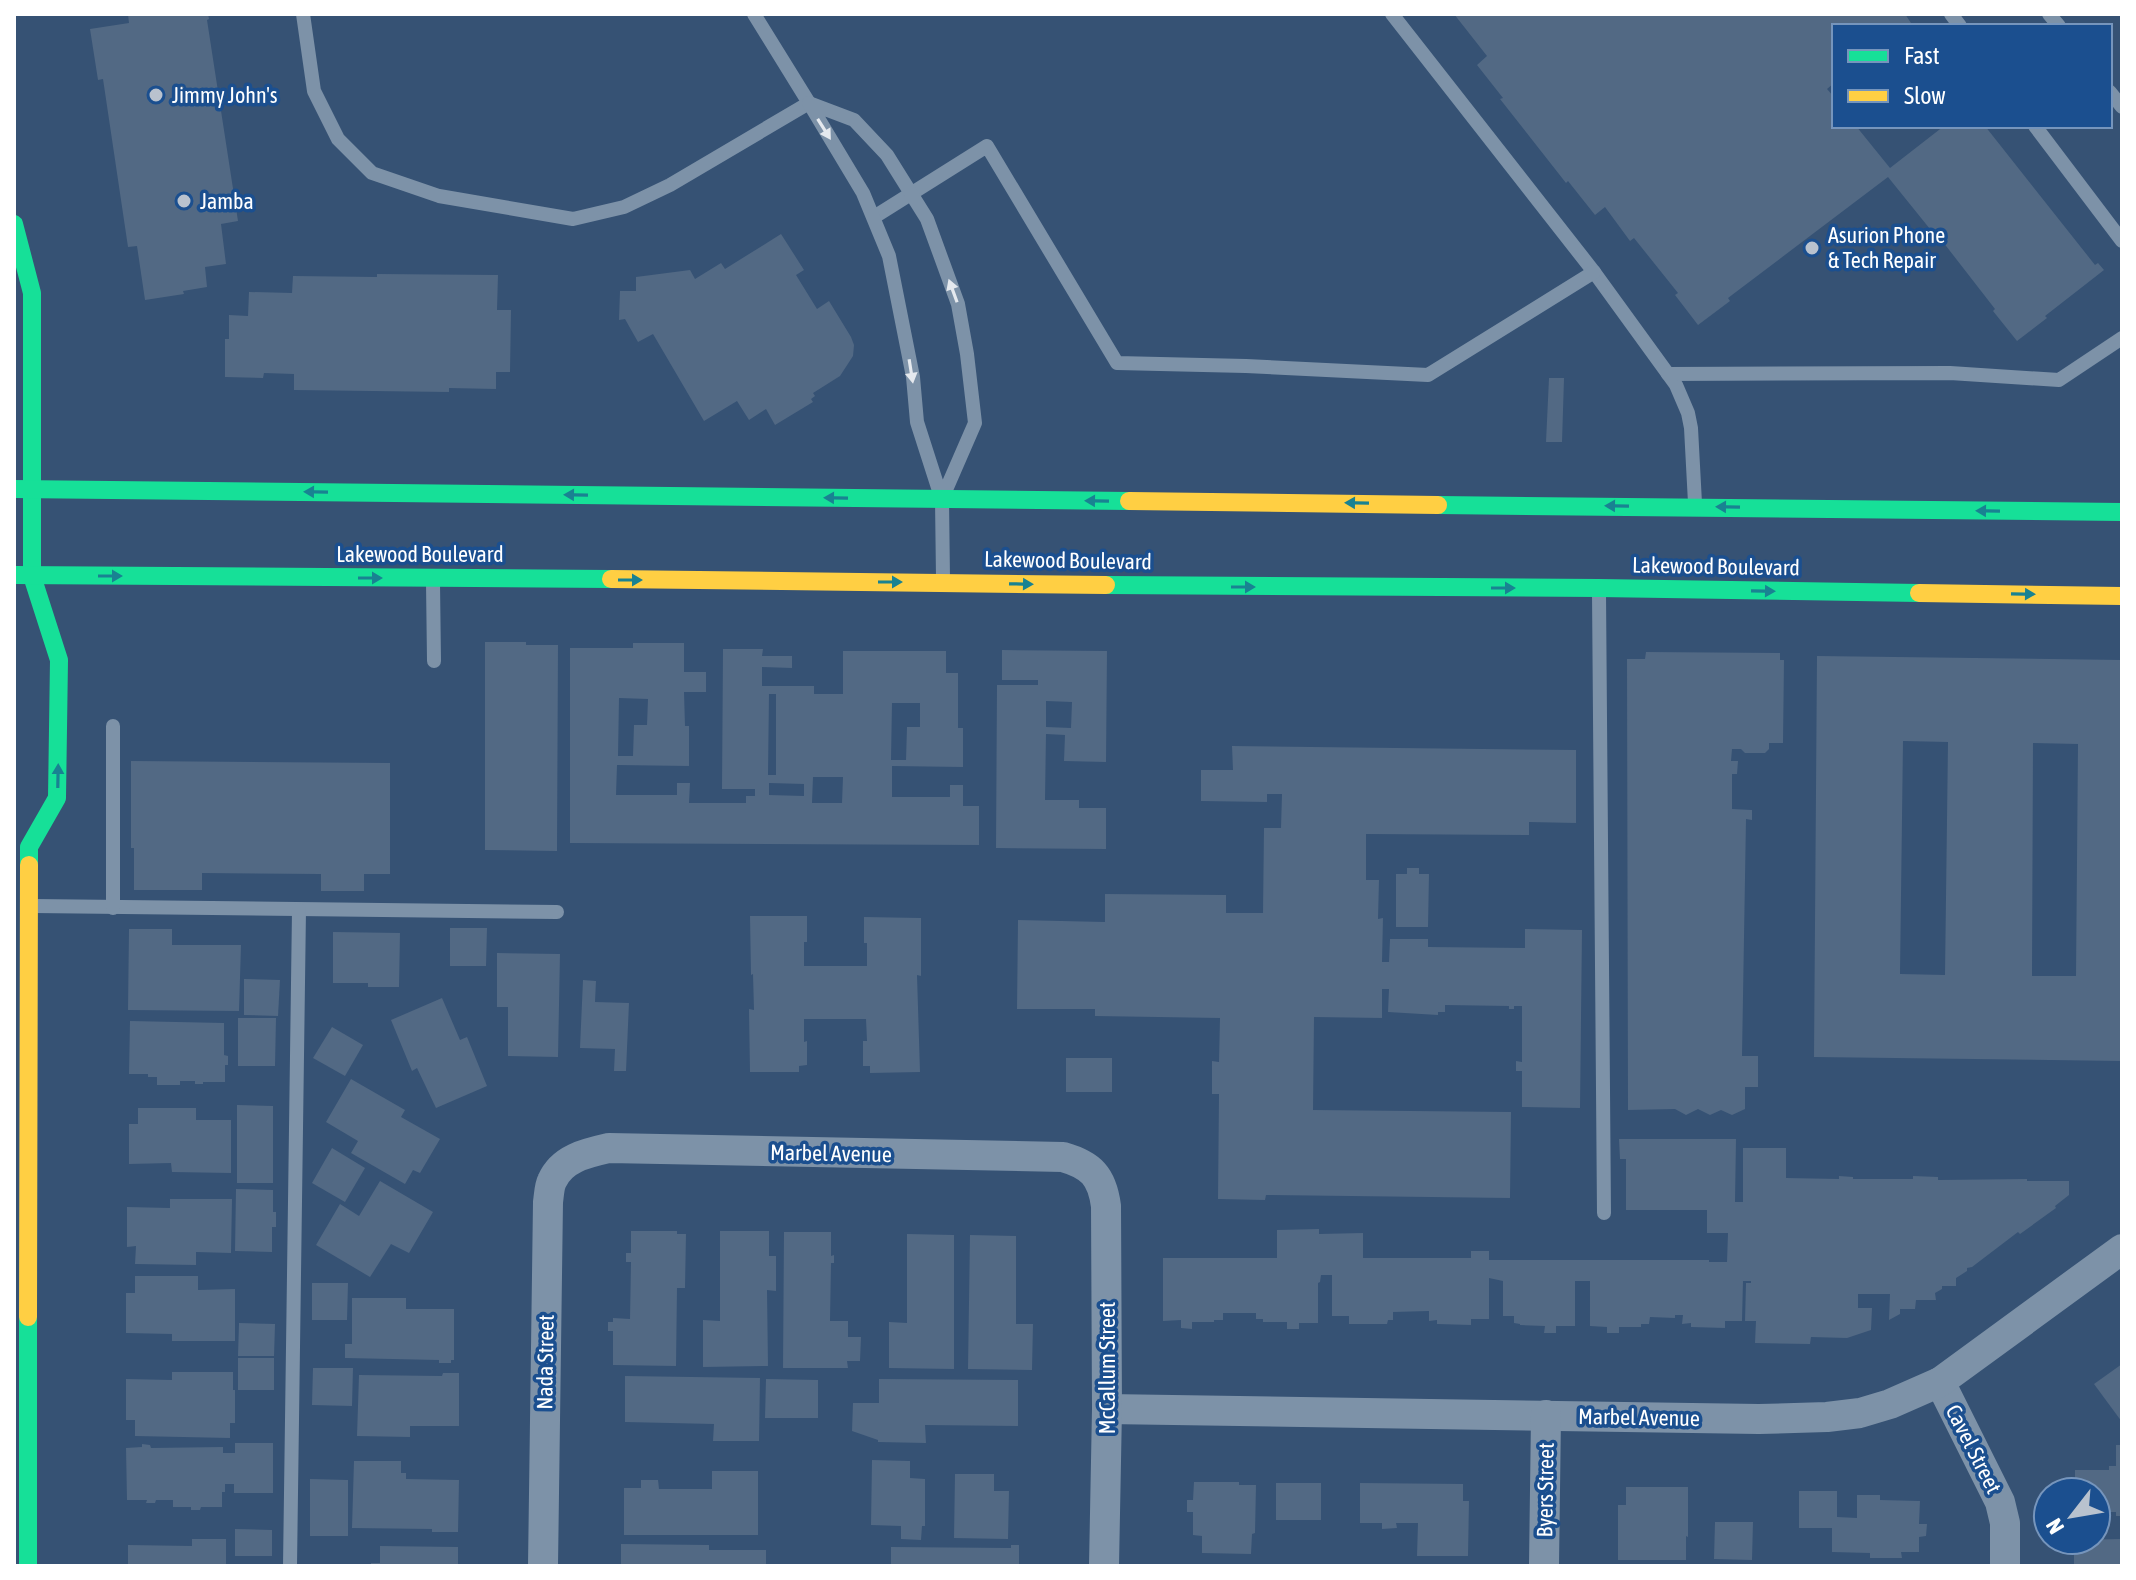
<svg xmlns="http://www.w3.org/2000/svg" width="2136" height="1580" font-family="'Asap Condensed',sans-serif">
<rect width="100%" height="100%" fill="#365274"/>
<!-- building -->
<g fill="#526984" fill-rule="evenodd">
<path d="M128,14H208L209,19L207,20L238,221L221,224L226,264L205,267L207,287L183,291L184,294L145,300L137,246L128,247L103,79L98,80L90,29L129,23Z"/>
<path d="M1454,14H1905L1911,23L1907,26H1834V83L1827,89L1834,97V126H1856L1890,168L1944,126H1985L2095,265L2098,263L2104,270L2045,316L2047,318L2017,341L1993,311L1995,309L1936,233L1934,234L1888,177L1728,298L1730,301L1698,325L1675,295L1678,293L1634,238L1630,241L1605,207L1595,215L1568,181L1566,183L1500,99L1503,98L1477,65L1487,56Z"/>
<path d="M781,234L804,270L796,275L817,309L829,301L851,337L854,345L853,356L840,376L813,393L815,396L811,399L813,402L775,425L766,409L749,420L737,401L704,421L653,334L638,342L625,319L619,320L620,291H636V277L690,270L695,279L721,263L725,269Z"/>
<path d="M377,274L498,275L497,310H511L510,372H496V389L449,388V392L294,390V374L264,373L263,378L225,377V339H229V315L248,316L249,292L292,293L293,276L377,277Z"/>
<path d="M1549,378H1564L1562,442H1546Z"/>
<path d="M485,642H526V645H558L557,851L485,850Z"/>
<path d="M633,643H684V672H706V692H684L685,726H689V766L617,765L616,795H677V783H690L689,803H746V796H755V789H722L723,649H763L762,656H792V668L762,667V686H814V694H843V651H946V673H958V728H963V767L892,766V797H950V785H963V806H979V845L570,843V648H633ZM769,694H776V775H768ZM619,698L648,699L647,725H634L633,756H618ZM892,703H920V727H907L906,760H891ZM813,777H843L842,803H812ZM769,783L804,784V796L769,795Z"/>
<path d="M1002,650L1107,651L1106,762L1064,761L1065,735L1046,734L1045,800H1079V808H1106V849L996,848L997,685H1038V680H1002ZM1046,701L1072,702L1071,728L1046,727Z"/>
<path d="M1646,652L1780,653V660H1784L1783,743H1769V749L1765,753H1745L1741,749H1732L1731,761H1738L1737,774H1732V809L1752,810V820L1746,819L1742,1056H1758V1087H1745V1109L1732,1115L1721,1110L1710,1115L1698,1109L1686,1115L1675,1109L1628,1110L1627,659H1645Z"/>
<path d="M1817,656L2122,660V1061L1814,1057ZM1903,741L1948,742L1945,975L1900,974ZM2033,743L2078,744L2076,976H2032Z"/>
<path d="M1232,746L1576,750V823L1529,822V835L1366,834V880H1379L1378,919L1383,918L1382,962H1389L1390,939H1428V947L1525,948V929L1582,930L1580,1108L1522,1107V1071H1516V1061L1522,1062V1006H1514V1009H1509V1006L1445,1005V1012H1438V1015L1388,1012L1389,989H1382V1018L1314,1017L1313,1110L1511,1112L1510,1198L1266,1195L1265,1200L1218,1199L1219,1094H1212V1061L1219,1062L1220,1018L1095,1016V1009H1017L1018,920L1105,922V894L1226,895V913H1263L1264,828H1281L1282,794H1267V802L1201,801V770H1233Z"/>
<path d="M131,761L390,763V874H364V891H321V874L202,873V890H134V848H131Z"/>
<path d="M1407,868H1419V874H1429L1428,927H1396V874H1407Z"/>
<path d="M750,916H807V942H804V966H867V943H864V917L921,918V976L917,975L920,1072L870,1073V1066H863V1041H867L866,1019H804V1042L807,1041V1065L799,1066V1072H750L749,1009L754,1010L753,974L751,975Z"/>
<path d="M450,928H487L486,966H450Z"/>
<path d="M129,929H172V945H241L239,1011L128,1010Z"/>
<path d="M333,932L400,933L399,987H368V983H333Z"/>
<path d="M497,953L560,954L558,1057L508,1056V1007H497Z"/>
<path d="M244,979L280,980L278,1016L244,1015Z"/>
<path d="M583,980L596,981L595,1002L629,1003L626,1071H614L615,1049L580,1048Z"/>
<path d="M442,998L460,1040L467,1037L487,1086L436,1108L417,1068L412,1071L391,1020Z"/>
<path d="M238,1018H276L275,1066H238Z"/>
<path d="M130,1021L224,1023V1055L228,1056V1065H225V1082H203V1084H195V1081H180V1085H157V1077H148V1074H129Z"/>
<path d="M332,1027L363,1045L345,1076L313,1058Z"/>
<rect x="1066" y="1058" width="46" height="34"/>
<path d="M351,1079L405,1110L401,1117L440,1139L420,1173L413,1170L405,1184L351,1153L358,1141L326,1122Z"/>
<path d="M237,1105L273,1106V1183H237Z"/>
<path d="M138,1108H196V1120H231V1173L172,1172L171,1163L129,1164V1124H138Z"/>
<path d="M1619,1139H1736L1735,1202H1743V1148H1786V1178L1839,1179V1176L1853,1177V1179H1913V1176L1938,1177V1180L2027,1179V1181H2069V1195L2055,1206L2056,1208L2020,1234L2018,1232L1972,1267L1967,1268V1271L1956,1278V1286H1942V1289L1935,1293L1936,1300H1916L1915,1309H1900V1314L1889,1320L1890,1294H1858V1308H1872L1871,1330L1847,1338L1811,1337L1810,1344L1755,1343L1756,1321H1745L1746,1283H1751V1281H1743L1742,1321H1725V1328L1691,1327V1323L1682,1324L1683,1315H1675V1318L1650,1317L1649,1324H1641V1327H1619V1333H1607V1327L1590,1326V1281H1575V1326H1556V1333H1544L1545,1326L1520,1325V1324L1514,1323V1316H1503V1281L1489,1278V1319H1471V1325L1437,1324V1320L1429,1321V1311L1393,1312V1320H1388L1387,1324H1349V1316H1332V1275H1321L1320,1282L1318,1283V1323H1299V1329H1287V1322H1263V1319H1256V1313H1223V1320H1214V1322H1192V1329L1181,1328V1320L1163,1321V1258H1277V1230L1319,1229V1234L1363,1233V1258H1471V1251H1489V1260H1709V1262H1727L1728,1233H1707V1210H1626V1159H1620Z"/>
<path d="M332,1148L365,1168L345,1202L312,1183Z"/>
<path d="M380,1181L433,1212L409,1253L391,1244L370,1277L316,1245L340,1204L359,1216Z"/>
<path d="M236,1189L273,1190V1212H276V1227H272V1252L235,1251Z"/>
<path d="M170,1199H232L231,1253L196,1252V1265L135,1264L136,1246L127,1247V1207L170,1208Z"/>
<path d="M631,1231H677V1234H686L685,1288H677L676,1366L613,1365V1331H608V1322H613V1318L630,1319L631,1262H626V1253H631Z"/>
<path d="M720,1231H769V1256H776V1291L767,1290L768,1366L703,1367V1320L720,1321Z"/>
<path d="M784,1232H831V1256L834,1255V1263H831L830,1321H848V1337H861L860,1361H847L848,1368H783Z"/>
<path d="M907,1234L954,1235V1369L889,1368V1322L907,1323Z"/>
<path d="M970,1235L1016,1236V1324H1033L1032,1370L968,1369Z"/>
<path d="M135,1276H198V1290L235,1289V1341H172V1334L126,1333V1293H135Z"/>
<path d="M312,1283H348L347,1320H312Z"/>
<path d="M352,1298H406V1309H454V1360H451V1363H439V1360L345,1358V1344H352Z"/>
<path d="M239,1323L275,1324L274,1356H238Z"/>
<rect x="238" y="1358" width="36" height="32"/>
<path d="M2122,1364V1422L2094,1384Z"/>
<path d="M313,1368H353L352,1406L312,1405Z"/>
<path d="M172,1372H233V1390H235V1423H230V1438L135,1436V1420H126V1379L172,1380Z"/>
<path d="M443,1373H459V1426H410V1437L357,1436L359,1375L442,1376Z"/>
<path d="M625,1376L760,1378L759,1441H713L714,1424L625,1422Z"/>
<path d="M766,1379L818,1380V1418H765Z"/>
<path d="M879,1379L1018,1380V1426L925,1425L926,1443L878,1442V1440L852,1431L853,1403H879Z"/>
<path d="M235,1443H273V1493H234V1484H225V1492H222V1507H201L200,1510H191V1507H173V1500H156L155,1503H146L147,1500H127L126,1448L142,1447V1444L150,1445L151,1448L223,1447V1453H235Z"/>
<path d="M2116,1445H2122V1516H2116V1512H2096V1492H2075V1470H2109V1466H2116Z"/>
<path d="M872,1460L910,1461V1478L925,1479V1526H922L921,1540L901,1539V1526L871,1525Z"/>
<path d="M354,1461H401V1473H406V1479L459,1480L458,1532H432V1529L352,1528Z"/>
<path d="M712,1471H758V1535H624V1488H641V1480H658L659,1489H712Z"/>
<path d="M955,1474H994V1491H1009L1008,1539L954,1538Z"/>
<path d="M310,1479L348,1480V1536H310Z"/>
<path d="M1194,1482H1239V1485H1256L1255,1533L1252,1534L1251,1554L1202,1553V1536L1193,1535V1512H1187V1500H1193Z"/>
<rect x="1276" y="1483" width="45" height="37"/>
<path d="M1360,1483L1463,1484V1501H1469L1468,1556H1417L1418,1523H1396L1397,1528L1382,1529V1523H1360Z"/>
<path d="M1626,1487H1688V1537L1686,1536V1560H1618V1505H1626Z"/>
<path d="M1799,1491H1837V1517L1857,1518V1495H1880V1500L1920,1501L1919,1524H1927L1926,1536L1919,1537V1552H1901L1902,1558H1870V1553L1832,1552V1528H1799Z"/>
<path d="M1715,1522H1753L1752,1560L1714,1559Z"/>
<path d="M235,1529L272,1530V1556H235Z"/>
<path d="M192,1539H226V1566H128V1545L192,1546Z"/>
<path d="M2122,1539V1566H2074V1540Z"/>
<path d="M621,1544L709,1545V1550H766V1566H621Z"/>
<path d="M1011,1545H1019V1566H891V1547L1011,1548Z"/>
<path d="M380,1546L458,1547V1566H371V1563H380Z"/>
</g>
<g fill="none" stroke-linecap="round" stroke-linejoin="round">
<!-- lane -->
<g stroke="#7d92a8" stroke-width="14">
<path d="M303,14L314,91L338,139L372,173L439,196L573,219L624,207L670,185L809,103L754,14"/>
<path d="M1392,14L1594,272L1676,385L1688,413L1691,428L1695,503"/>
<path d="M1951,14L1960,26"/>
<path d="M2049,14L2059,26"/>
<path d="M2110,92L2122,107"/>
<path d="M2035,126L2122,241"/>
<path d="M874,217L987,146L1117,363L1246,366L1428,375L1594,272"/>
<path d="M1668,374L1950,373L2059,380L2122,338"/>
<path d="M943,578L942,500L917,422L913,377L889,256L863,193L809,103L854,120L887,155L927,219L958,304L967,354L975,423L945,492"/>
<path d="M433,583L434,661"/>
<path d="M1599,593L1604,1213"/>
<path d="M33,906L557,912"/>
<path d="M113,908V726"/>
<path d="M290,1566L299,910"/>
</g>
<!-- street -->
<g stroke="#7d92a8" stroke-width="30">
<path d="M1940,1382L2000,1502L2005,1523V1566"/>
<path d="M1107,1409L1759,1419L1827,1417L1860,1413L1890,1404L1940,1382L2122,1249"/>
<path d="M543,1566L548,1202C549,1196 549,1187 552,1181C562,1158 587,1153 609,1148L1063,1157C1091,1165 1102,1176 1106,1206L1107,1409L1104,1566"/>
<path d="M1544,1566L1546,1415"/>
</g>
<!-- fast -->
<g stroke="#16e098" stroke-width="18">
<path d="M14,224L32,293V576L59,660L57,798L29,847V865"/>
<path d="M14,489L1129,501"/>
<path d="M1438,505L2122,512"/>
<path d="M14,575L611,579"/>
<path d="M1106,585L1599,588L1919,593"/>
<path d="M28,1566V1317"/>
</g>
<!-- slow -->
<g stroke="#ffcf43" stroke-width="18">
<path d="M1129,501L1438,505"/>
<path d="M611,579L1106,585"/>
<path d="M1919,593L2122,596"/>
<path d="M28,1317L29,865"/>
</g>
</g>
<!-- one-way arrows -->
<defs><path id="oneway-solid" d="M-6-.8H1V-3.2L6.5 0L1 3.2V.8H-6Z" transform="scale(2)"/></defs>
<g fill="#e5e9ee">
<use href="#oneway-solid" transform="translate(824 129) rotate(58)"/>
<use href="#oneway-solid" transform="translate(953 291) rotate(-110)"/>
<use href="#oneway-solid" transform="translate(911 371) rotate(81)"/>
</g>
<g fill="#198292">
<use href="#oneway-solid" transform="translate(316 492) rotate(-179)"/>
<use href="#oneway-solid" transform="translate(576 495) rotate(-179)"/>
<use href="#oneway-solid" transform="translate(836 498) rotate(-179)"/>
<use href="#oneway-solid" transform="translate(1097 501) rotate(-179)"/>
<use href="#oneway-solid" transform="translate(1357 503) rotate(-179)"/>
<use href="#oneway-solid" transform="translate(1617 506) rotate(-179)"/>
<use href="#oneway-solid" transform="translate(1728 507) rotate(-179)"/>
<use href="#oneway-solid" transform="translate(1988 511) rotate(-179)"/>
<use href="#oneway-solid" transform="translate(110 576)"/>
<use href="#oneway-solid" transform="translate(370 578)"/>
<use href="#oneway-solid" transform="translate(630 580)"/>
<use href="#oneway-solid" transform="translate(890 582)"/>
<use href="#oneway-solid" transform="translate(1021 584) rotate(1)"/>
<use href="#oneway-solid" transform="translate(1243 587)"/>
<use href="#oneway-solid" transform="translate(1503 588)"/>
<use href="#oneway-solid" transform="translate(1763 591) rotate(1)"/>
<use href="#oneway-solid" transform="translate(2023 594) rotate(1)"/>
<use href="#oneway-solid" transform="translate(58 776) rotate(-89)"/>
</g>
<!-- markers -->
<g fill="#b9c2ce" stroke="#1b4f8f" stroke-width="3">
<circle cx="156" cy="95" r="8"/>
<circle cx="184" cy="201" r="8"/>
<circle cx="1812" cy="248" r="8"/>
</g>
<g text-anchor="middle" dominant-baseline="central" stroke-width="7" stroke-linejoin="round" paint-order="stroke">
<!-- poi labels -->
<g font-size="22" fill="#fff" stroke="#1b4f8f" text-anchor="start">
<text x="172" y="95">Jimmy John's</text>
<text x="200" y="201">Jamba</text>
<text x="1828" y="235">Asurion Phone<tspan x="1828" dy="25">&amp; Tech Repair</tspan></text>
</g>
<!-- street labels -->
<g font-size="22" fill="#fff" stroke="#1b4f8f">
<text x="420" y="554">Lakewood Boulevard</text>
<text transform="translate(1068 560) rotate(1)">Lakewood Boulevard</text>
<text transform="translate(1716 566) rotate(1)">Lakewood Boulevard</text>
<text transform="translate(831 1153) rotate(1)">Marbel Avenue</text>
<text transform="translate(545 1362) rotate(-89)">Nada Street</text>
<text transform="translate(1107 1368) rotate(-90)">McCallum Street</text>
<text transform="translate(1639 1417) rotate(1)">Marbel Avenue</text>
<text transform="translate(1974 1449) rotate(63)">Cavel Street</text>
<text transform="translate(1545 1490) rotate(-89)">Byers Street</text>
</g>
</g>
<!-- border -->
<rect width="2136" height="1580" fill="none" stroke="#ffffff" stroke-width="32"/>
<!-- legend -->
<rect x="1832" y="24" width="280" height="104" fill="#1b4f8f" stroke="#7695bc" stroke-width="2"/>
<rect x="1848" y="50" width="40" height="12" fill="#16e098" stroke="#7695bc" stroke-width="2"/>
<text x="1904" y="64" font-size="24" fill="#ffffff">Fast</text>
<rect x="1848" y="90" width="40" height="12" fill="#ffcf43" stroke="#7695bc" stroke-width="2"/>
<text x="1904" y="104" font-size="24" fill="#ffffff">Slow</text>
<!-- north arrow -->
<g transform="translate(2072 1516) rotate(239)"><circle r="38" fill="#1b4f8f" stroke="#7695bc" stroke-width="2"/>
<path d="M0-6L14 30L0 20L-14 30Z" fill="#b9c2ce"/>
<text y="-12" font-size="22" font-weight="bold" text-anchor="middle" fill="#ffffff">N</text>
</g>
</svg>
